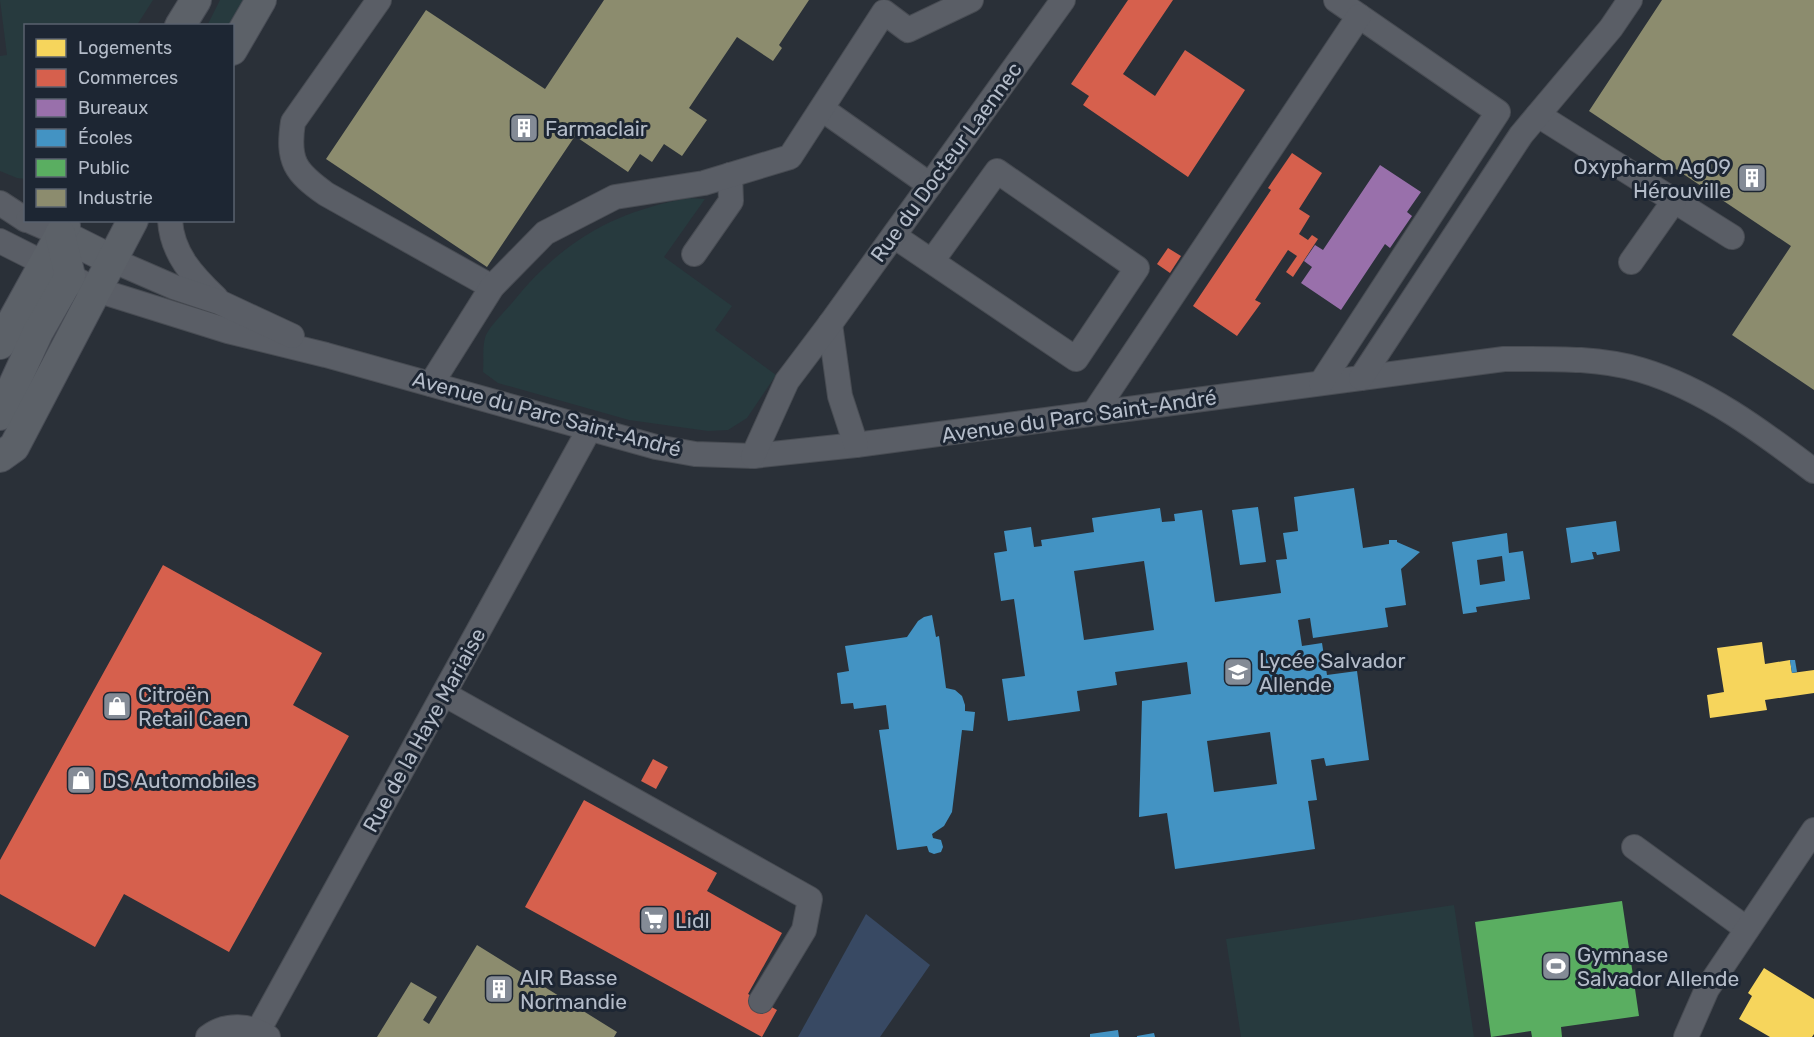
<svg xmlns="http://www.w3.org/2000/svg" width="1814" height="1037" font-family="Rubik,sans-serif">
<rect width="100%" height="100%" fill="#2a3038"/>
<!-- green -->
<g fill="#273a3e">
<path d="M0,0H153L137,25L26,26L25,179L17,178L0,171V56L7,55Z"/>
<path d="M220,0H244L229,25L207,26Z"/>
<path d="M689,198L705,199L664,257L732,306L715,330L776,375L747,418L728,430L708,431L629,420L498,383L483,372C484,361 482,345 486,335C490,326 505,311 512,303C561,242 612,212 689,198Z"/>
<path d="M1454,905L1474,1037H1241L1226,939Z"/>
</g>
<!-- water -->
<path fill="#384963" d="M866,914L930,965L880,1037H798Z"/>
<!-- homes -->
<g fill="#f6d55c">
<path d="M1762,642L1765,664L1790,660L1792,673L1814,670V693L1765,700L1767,710L1710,718L1707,695L1724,692L1717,648Z"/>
<path d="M1764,968L1814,999V1034L1812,1037H1770L1739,1019L1752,996L1748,993Z"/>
</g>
<!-- shops -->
<g fill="#d6604d">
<path d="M1128,0H1173L1123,74L1155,96L1185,50L1245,90L1188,177L1083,105L1089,96L1071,84Z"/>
<path d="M1292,153L1322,173L1299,209L1310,216L1299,234L1308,240L1312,235L1318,239L1293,277L1286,272L1297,256L1288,250L1255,300L1261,303L1237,336L1193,306L1271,190L1268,188Z"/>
<path d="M1168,248L1181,256L1170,273L1157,264Z"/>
<path d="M163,565L322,653L293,705L349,736L229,952L124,894L95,947L0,894V860Z"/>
<path d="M653,759L668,767L656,789L641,781Z"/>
<path d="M584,800L717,873L707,891L782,933L748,994L777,1010L762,1037L525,907Z"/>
</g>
<!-- offices -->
<path fill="#9970ab" d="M1380,165L1421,192L1407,212L1412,216L1390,248L1385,244L1341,310L1301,283L1312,267L1304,261L1315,245L1323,250Z"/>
<!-- schools -->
<g fill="#4393c3" fill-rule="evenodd">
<path d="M1354,488L1363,548L1389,544V540H1397V542L1420,552L1401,569L1406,605L1385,608L1388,627L1313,638L1310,618L1298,620L1302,646L1322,643L1327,675L1357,671L1369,760L1326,766L1324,758L1311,760L1317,800L1308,801L1315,849L1175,869L1167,813L1139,817L1142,701L1191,694L1187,662L1115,672L1117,685L1077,691L1080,711L1008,721L1002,679L1025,676L1014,599L1001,601L994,553L1007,551L1004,531L1031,527L1034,547L1042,546L1041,540L1094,532L1092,518L1160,508L1162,522L1175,521L1174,514L1202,510L1215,602L1281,593L1276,560L1287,559L1283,533L1298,531L1294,497ZM1144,561L1154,630L1084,640L1074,571ZM1270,732L1277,784L1214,792L1207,741Z"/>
<path d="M1258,507L1266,562L1240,565L1232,510Z"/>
<path d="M1616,521L1620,551L1597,555L1596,552H1592L1594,559L1571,563L1566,528Z"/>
<path d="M1507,533L1509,553L1523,551L1530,599L1476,607L1477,612L1463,614L1452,542ZM1502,556L1505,581L1480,585L1477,560Z"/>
<path d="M932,615L936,637L939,636L946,688L955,690L962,696L965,705V711L975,712L973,731L962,730L952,812L944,826L932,834L933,838L941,840L943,847L941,852L934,854L929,852L927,846L897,850L879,730L889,729L886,705L854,709L853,703L841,704L837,673L849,671L845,646L907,637L918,621L924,617Z"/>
<path d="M1790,660H1795L1797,672L1792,673Z"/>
<path d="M1118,1030L1119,1037H1090V1034Z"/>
<path d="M1154,1033L1155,1037H1137V1036Z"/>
</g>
<!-- public -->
<path fill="#5aae61" d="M1622,901L1639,1016L1561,1027L1562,1037H1532L1531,1031L1491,1037L1475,922Z"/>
<!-- industry -->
<g fill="#8c8c6e">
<path d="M604,0H809L779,45L782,48L773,61L737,37L689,108L707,120L682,156L664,144L652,162L640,154L628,172L575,136L487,267L326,159L426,10L545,89Z"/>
<path d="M1662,0H1814V390L1732,335L1791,246L1589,111Z"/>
<path d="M477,945L617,1032L614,1037H377L411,982L437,997L423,1020L429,1024Z"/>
</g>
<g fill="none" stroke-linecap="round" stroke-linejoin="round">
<!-- minor casing -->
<g stroke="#484c53" stroke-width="26">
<g id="minor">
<path d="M379,0L293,122C287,161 295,172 326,194L492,287"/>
<path d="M822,109L930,185"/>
<path d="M1538,115L1732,237"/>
<path d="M0,203L26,220"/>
<path d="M28,220L60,234"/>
<path d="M170,220C172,254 193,276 216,298"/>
<path d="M894,236L1076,359L1137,268L997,171L932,261"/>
<path d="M0,241L97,290L228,331L326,355L656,447L695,454L753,456L856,445L1504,359C1549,359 1597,357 1641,370C1705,389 1761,431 1814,471"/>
<path d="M694,254L731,201L730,175"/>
<path d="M112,260L174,287L219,302L292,336"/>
<path d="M1631,262L1674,201"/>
<path d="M830,324L840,396L856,445"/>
<path d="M1361,378L1521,135L1611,28L1630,0"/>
<path d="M1321,383L1498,112L1336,0"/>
<path d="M431,384L492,287L545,233L615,197L704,183L790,157L884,12L908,30L971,0"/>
<path d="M1094,413L1359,16"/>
<path d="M753,456L787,381L830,324L1063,0"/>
<path d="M444,694L810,899L804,930L761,1001"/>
<path d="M1634,847L1747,929"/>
<path d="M258,1031L590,428"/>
<path d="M208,1037C226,1023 250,1025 268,1037"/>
<path d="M1686,1037L1707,989L1814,830"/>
</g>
</g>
<!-- major casing -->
<g stroke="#484c55" stroke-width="32">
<g id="major">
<path d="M180,26L196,0"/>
<path d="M232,50L261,0"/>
<path d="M60,234L112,260"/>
<path d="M0,344L65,226"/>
<path d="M0,415L38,332L70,276L60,234"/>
<path d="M0,457L14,447L133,220"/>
</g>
</g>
<!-- minor -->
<use href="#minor" stroke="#5a5e66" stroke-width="24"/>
<!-- major -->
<use href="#major" stroke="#5c6168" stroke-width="30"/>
</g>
<!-- icons -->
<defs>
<g id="building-square" transform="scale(1.5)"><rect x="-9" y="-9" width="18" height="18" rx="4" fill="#848b96" stroke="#1d2633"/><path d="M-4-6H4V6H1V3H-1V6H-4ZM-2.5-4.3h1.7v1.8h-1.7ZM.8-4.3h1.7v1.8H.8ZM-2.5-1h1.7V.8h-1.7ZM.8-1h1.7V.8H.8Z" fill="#fff"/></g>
<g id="school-square" transform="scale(1.5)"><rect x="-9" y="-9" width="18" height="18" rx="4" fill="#848b96" stroke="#1d2633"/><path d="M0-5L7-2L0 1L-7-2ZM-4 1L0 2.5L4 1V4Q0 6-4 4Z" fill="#fff"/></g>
<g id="shop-square" transform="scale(1.5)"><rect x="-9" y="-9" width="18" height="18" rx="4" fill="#848b96" stroke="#1d2633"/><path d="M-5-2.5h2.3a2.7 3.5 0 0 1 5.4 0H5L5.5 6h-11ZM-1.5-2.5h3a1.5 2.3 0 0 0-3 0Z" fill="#fff"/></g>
<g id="supermarket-square" transform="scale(1.5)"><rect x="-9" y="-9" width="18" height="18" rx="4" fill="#848b96" stroke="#1d2633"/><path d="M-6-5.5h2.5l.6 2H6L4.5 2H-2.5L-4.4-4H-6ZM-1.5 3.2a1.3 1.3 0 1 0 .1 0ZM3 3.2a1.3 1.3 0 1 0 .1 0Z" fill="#fff"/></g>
<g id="stadium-square" transform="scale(1.5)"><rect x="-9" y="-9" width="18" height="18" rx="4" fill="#848b96" stroke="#1d2633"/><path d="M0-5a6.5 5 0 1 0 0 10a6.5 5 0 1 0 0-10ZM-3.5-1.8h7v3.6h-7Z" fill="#fff"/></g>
</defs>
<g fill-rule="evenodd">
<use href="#building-square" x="524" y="128"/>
<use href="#building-square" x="1752" y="178"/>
<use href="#school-square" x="1238" y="672"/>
<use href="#shop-square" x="117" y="706"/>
<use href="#shop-square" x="81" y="780"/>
<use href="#supermarket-square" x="654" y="920"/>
<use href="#stadium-square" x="1556" y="966"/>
<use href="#building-square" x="499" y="989"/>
</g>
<g text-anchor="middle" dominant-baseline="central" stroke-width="6" stroke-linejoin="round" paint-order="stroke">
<!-- poi labels -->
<g font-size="21" fill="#b4bcc9" stroke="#1d2633" text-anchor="start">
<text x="545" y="128">Farmaclair</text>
<text x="1731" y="166" text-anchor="end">Oxypharm Ag09<tspan x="1731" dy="24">Hérouville</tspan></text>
<text x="1259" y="660">Lycée Salvador<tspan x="1259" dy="24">Allende</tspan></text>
<text x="138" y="694">Citroën<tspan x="138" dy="24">Retail Caen</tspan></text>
<text x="102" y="780">DS Automobiles</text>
<text x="675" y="920">Lidl</text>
<text x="1577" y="954">Gymnase<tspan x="1577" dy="24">Salvador Allende</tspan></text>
<text x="520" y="977">AIR Basse<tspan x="520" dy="24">Normandie</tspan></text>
</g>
<!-- street labels -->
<g font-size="21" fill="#b4bcc9" stroke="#1d2633">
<text transform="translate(946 162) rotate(-54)">Rue du Docteur Laennec</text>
<text transform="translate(547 414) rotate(15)">Avenue du Parc Saint-André</text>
<text transform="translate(1079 416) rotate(-8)">Avenue du Parc Saint-André</text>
<text transform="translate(424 730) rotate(-61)">Rue de la Haye Mariaise</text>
</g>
</g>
<!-- legend -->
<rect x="24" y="24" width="210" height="198" fill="#1d2633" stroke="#59626f" stroke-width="1.5"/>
<rect x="36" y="39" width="30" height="18" fill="#f6d55c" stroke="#59626f" stroke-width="1.5"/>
<text x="78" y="54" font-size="18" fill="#b4bcc9">Logements</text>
<rect x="36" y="69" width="30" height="18" fill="#d6604d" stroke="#59626f" stroke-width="1.5"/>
<text x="78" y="84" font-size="18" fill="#b4bcc9">Commerces</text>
<rect x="36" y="99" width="30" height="18" fill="#9970ab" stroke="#59626f" stroke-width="1.5"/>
<text x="78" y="114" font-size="18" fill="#b4bcc9">Bureaux</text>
<rect x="36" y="129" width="30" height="18" fill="#4393c3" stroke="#59626f" stroke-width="1.5"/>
<text x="78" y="144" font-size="18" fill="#b4bcc9">Écoles</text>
<rect x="36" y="159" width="30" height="18" fill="#5aae61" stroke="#59626f" stroke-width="1.5"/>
<text x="78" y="174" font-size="18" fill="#b4bcc9">Public</text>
<rect x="36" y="189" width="30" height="18" fill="#8c8c6e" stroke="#59626f" stroke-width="1.5"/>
<text x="78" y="204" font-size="18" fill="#b4bcc9">Industrie</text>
</svg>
